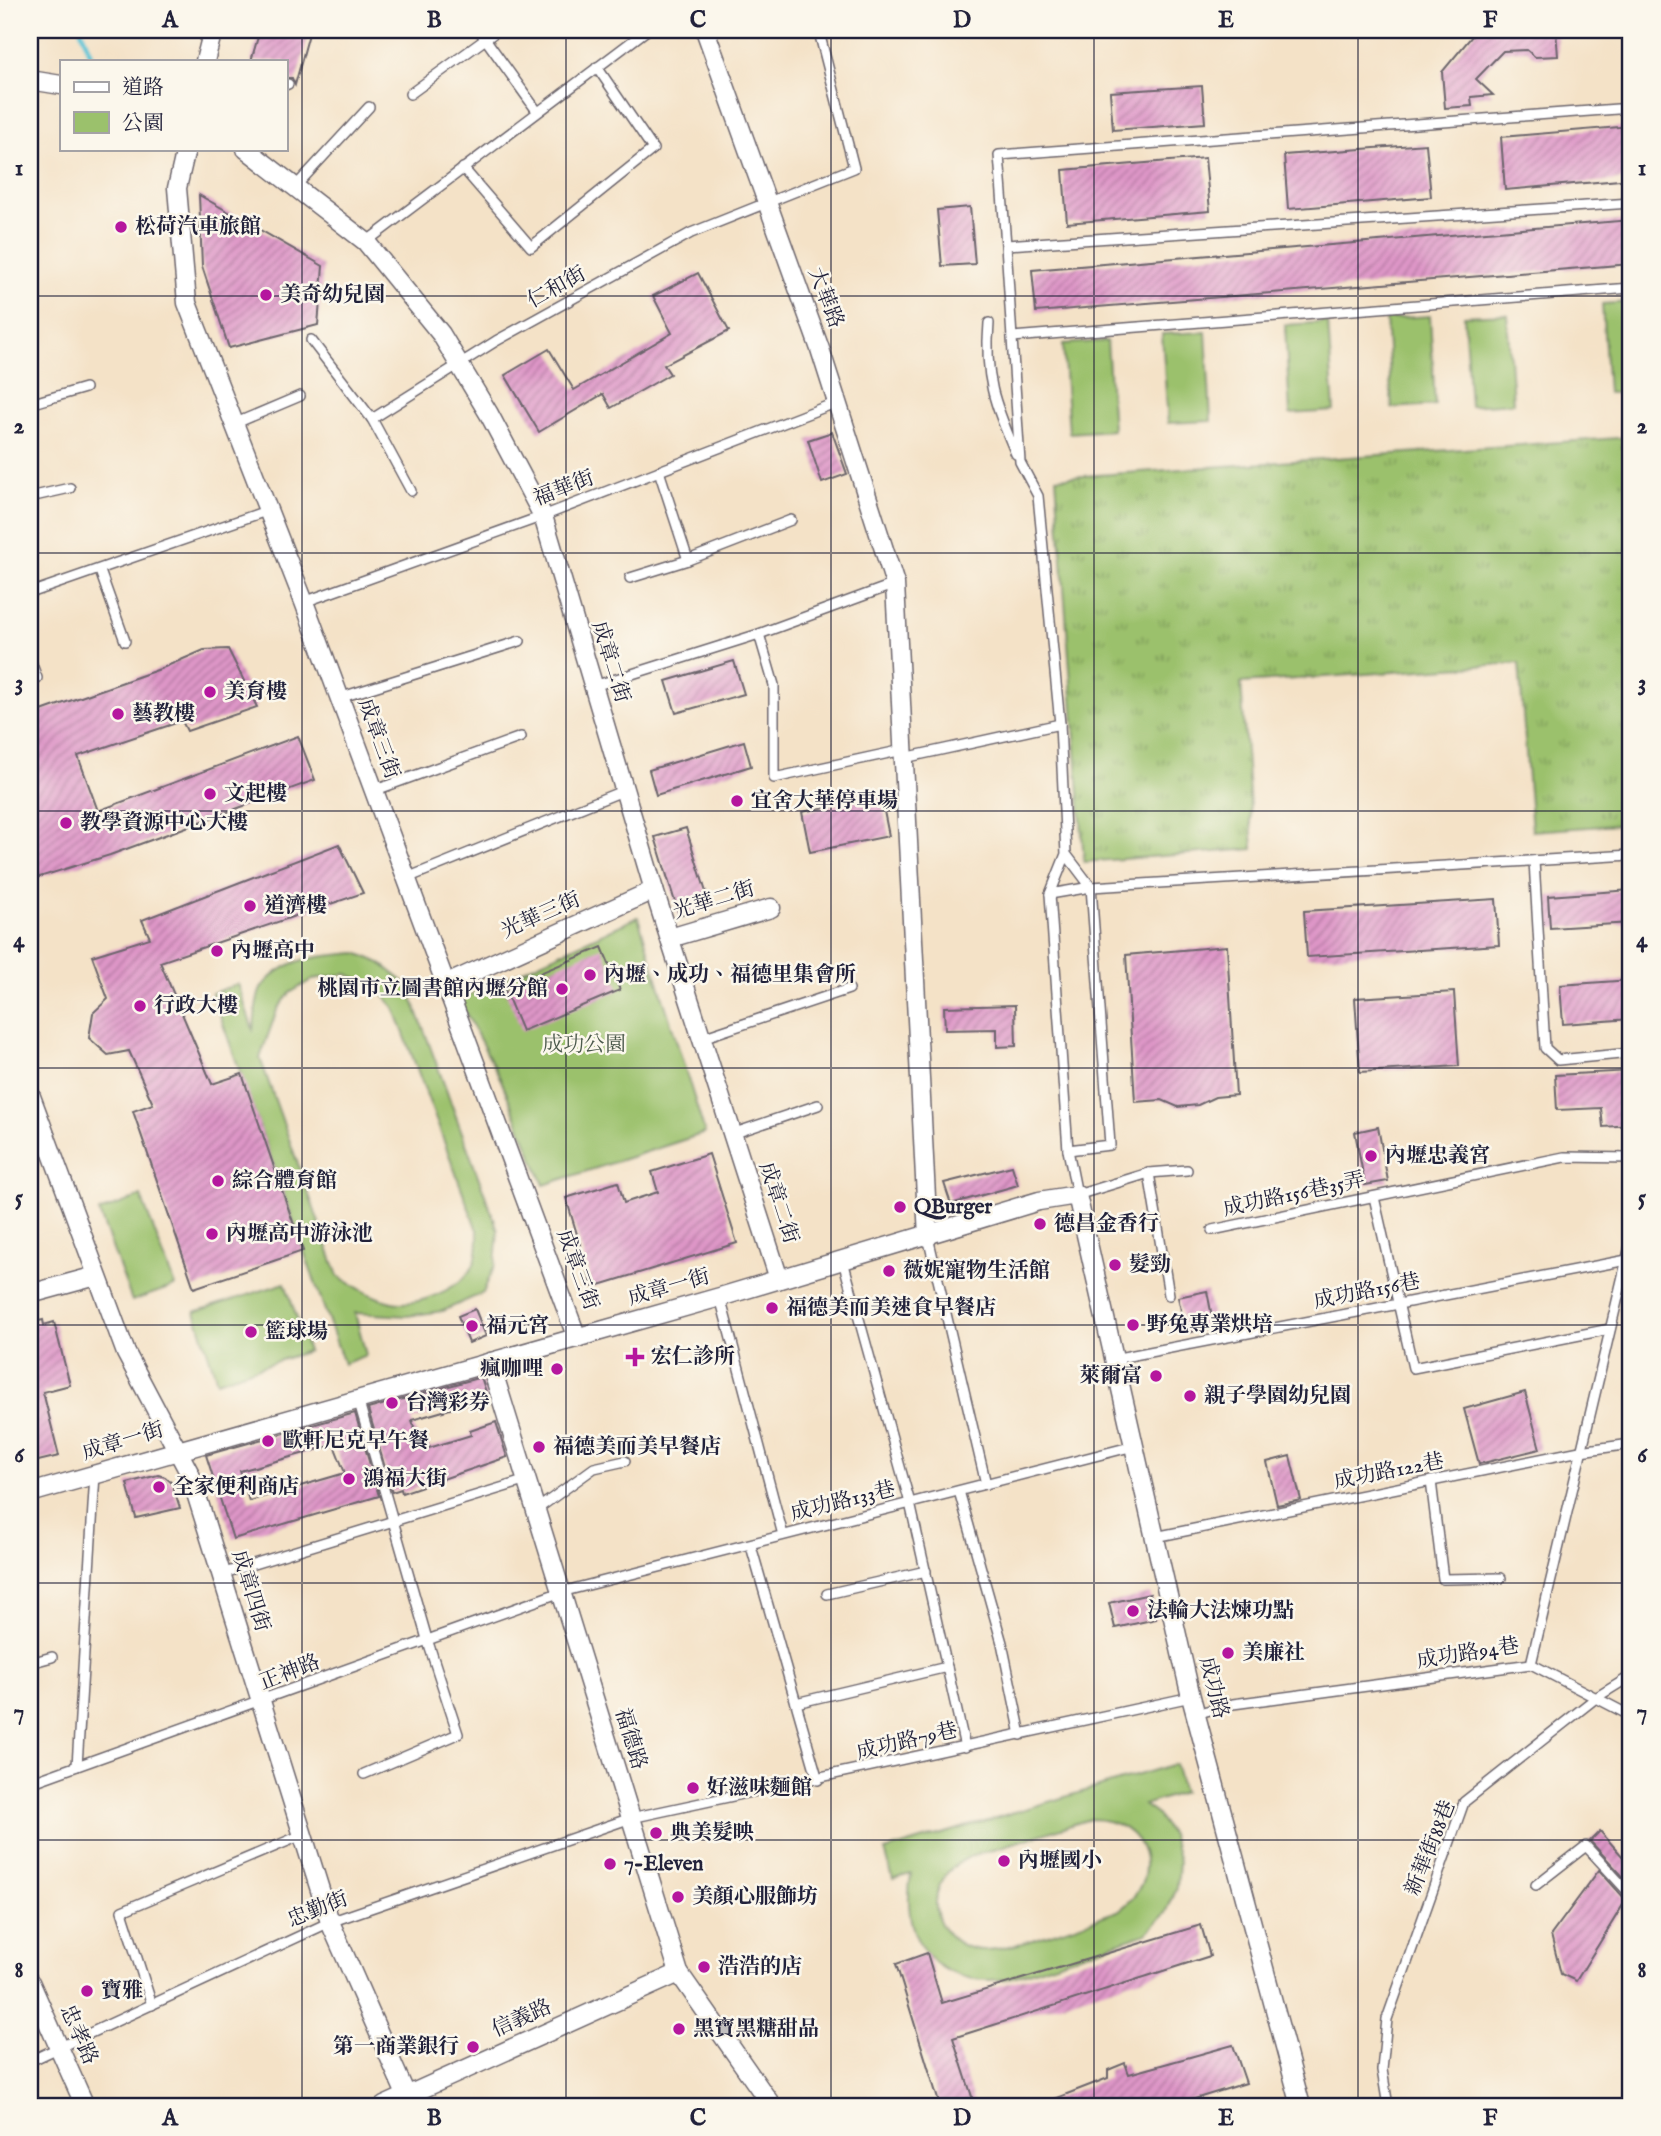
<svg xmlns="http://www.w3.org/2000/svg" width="1661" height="2136" font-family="'IM FELL English','Noto Serif TC',serif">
<defs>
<pattern id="grass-tufts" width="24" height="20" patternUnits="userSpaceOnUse" patternTransform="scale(1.75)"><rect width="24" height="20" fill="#9bc16c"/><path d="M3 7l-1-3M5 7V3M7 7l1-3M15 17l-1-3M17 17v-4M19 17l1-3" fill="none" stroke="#7e9c5a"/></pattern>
<pattern id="building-hatch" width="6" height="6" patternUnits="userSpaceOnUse" patternTransform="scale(1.75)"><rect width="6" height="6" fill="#de96c7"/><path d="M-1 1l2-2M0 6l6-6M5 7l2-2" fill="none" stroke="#b47aa3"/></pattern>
</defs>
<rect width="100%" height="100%" fill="#fbf7ec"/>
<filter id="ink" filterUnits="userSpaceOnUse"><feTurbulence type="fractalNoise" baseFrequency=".0143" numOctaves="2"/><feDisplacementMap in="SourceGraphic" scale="14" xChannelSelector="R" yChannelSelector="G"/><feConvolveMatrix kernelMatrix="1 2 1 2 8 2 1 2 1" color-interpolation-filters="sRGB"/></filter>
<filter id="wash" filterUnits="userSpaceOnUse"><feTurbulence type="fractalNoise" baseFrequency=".00686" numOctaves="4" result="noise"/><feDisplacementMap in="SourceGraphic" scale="28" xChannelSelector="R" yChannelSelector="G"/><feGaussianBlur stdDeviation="1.57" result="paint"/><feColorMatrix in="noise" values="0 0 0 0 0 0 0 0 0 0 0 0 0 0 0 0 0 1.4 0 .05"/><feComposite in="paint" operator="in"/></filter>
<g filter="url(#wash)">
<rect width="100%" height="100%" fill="#f4e2c7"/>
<!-- grass -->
<path fill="url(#grass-tufts)" stroke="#5e7254" stroke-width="2" d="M1631,437V824L1532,831L1519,663L1241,683L1253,849L1084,862L1056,478Z"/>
<!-- green -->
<g fill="#9bc16c" stroke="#5e7254" stroke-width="2" fill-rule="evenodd">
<path d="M1631,302V392L1608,393L1602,304Z"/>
<path d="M1507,314L1513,403L1470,406L1464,316Z"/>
<path d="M1430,316L1435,405L1392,408L1386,319Z"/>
<path d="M1328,322L1334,411L1290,414L1285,325Z"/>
<path d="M1206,332L1211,421L1168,423L1162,334Z"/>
<path d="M1107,341L1113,430L1069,433L1063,344Z"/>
<path d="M638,917L705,1133L544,1185L501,1080L459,1000Z"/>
<path d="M357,953L380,963L407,984L498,1230L495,1265L483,1293L443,1311L407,1316L355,1313L366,1355L344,1364L212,993L238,984L253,1030C256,1019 255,997 262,987C285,956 323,956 357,953ZM346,974L373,984L394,1007L478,1233C478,1245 478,1259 471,1270C456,1290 417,1307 392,1302C373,1298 355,1286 338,1276L260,1058L277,1010L290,993L313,979Z"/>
<path d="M141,1196L175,1286L132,1301L99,1212Z"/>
<path d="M285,1283L308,1351L217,1381L195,1312Z"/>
<path d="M1175,1764L1183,1792L1144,1805L1156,1814L1171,1835L1179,1861L1177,1888L1166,1913L1147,1933L1007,1979C935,1987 900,1943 911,1874L893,1879L885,1851ZM1090,1819C1148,1819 1165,1879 1118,1911C1086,1921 1014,1950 984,1950C958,1950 935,1928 936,1902C937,1879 950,1867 969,1857Z"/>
</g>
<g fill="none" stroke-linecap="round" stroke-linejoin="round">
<!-- stream -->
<path stroke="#5ac3d5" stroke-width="5" d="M81,30L93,61"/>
</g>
<g id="blocks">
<!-- building -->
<g fill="url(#building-hatch)" fill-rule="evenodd">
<path d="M260,30H310L295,85L292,78H285V61H251Z"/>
<path d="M1477,30H1556L1558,56L1535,57L1527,50L1503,51L1476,79L1493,95L1471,97L1472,106L1445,108L1442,72Z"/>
<path d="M1202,86L1205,123L1113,130L1110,92Z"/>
<path d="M1631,126V179L1505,190L1501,137Z"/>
<path d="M1426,144L1431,197L1288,209L1284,155Z"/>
<path d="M1205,158L1210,211L1067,223L1063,170Z"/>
<path d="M199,195L323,266L318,325L229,348L202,266Z"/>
<path d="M970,207L975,264L942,266L937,210Z"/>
<path d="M1631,220V264L1036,312L1032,270Z"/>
<path d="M698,273L729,331L664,365L670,374L611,408L603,394L539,432L505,375L549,349L574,390L672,333L653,296Z"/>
<path d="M832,432L847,474L822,483L808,440Z"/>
<path d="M228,649L257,707L187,731L182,721L78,756L98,811L298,736L315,780L110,855L30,880V715L160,669L204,650Z"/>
<path d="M734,661L744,694L676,713L666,681Z"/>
<path d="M744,741L751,766L656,795L649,770Z"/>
<path d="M881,796L889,836L810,852L802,812Z"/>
<path d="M686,828L710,905L679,915L655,837Z"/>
<path d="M339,844L363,893L160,962L212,1084L242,1074L303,1251L194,1288L133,1111L153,1104L129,1051L108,1055L89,1038L93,1013L108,999L92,956L150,938L142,920Z"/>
<path d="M1631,890V923L1550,928L1548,896Z"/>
<path d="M1496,899L1499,945L1307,957L1304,911Z"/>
<path d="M1227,946L1236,1095L1215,1097L1198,1105L1178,1107L1162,1100L1135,1102L1126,955Z"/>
<path d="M602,947L620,990L522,1031L504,988Z"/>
<path d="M1631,980V1019L1563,1024L1560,985Z"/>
<path d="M1454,992L1459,1066L1360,1072L1355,998Z"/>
<path d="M1015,1005L1016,1046L997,1047V1029L945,1030L944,1007Z"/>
<path d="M1631,1071V1125L1603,1127L1601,1108L1557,1110L1555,1075Z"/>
<path d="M1378,1127L1388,1181L1365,1185L1355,1132Z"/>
<path d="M709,1154L737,1243L593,1287L566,1198L618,1182L624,1203L639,1198L658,1192L652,1172Z"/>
<path d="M1012,1166L1018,1185L951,1204L944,1183Z"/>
<path d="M1207,1291L1214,1327L1186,1333L1178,1297Z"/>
<path d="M475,1309L486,1336L469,1343L458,1316Z"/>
<path d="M43,1320L44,1325L54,1322L70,1385L43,1392L59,1456L30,1463V1323Z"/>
<path d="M481,1377L488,1398L412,1420L420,1447L428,1444L429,1448L471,1435L470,1431L496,1422L507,1457L402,1493L401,1489L392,1492L368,1409Z"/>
<path d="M1525,1392L1540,1449L1479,1464L1464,1409Z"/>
<path d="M355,1413L379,1496L233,1539L206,1455ZM334,1445L345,1473L249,1501L240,1471Z"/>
<path d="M1290,1456L1301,1500L1277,1505L1267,1462Z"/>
<path d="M158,1475L165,1477L172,1483L180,1508L136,1518L127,1483Z"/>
<path d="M1150,1594L1156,1619L1115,1628L1109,1603Z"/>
<path d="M1600,1831L1631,1866V1885L1590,1841Z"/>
<path d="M1599,1870L1626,1900L1576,1981L1561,1974L1551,1935Z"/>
<path d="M1201,1925L1210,1956L953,2038L975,2106H940L896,1964L927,1953L942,2003Z"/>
<path d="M1233,2045L1246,2083L1172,2106H1036L1108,2078V2070L1125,2063L1129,2074Z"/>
</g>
</g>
</g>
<g filter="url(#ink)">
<use href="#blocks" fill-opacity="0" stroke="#6c656c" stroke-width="2"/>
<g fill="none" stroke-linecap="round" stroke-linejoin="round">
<!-- service casing -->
<g stroke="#6c656c" stroke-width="12">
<g id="service">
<path d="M479,30L537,111"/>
<path d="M285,85L288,84"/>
<path d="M410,94L498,30"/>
<path d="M463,168L531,247L653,149L597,67"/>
<path d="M295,187L369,107"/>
<path d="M366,242L647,30"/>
<path d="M1006,245L999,155L1631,108"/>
<path d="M989,323C984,379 995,404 1016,454"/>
<path d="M1012,337L1631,288"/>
<path d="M311,340L372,419L411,491"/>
<path d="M30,404L85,388"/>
<path d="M372,419L496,341L691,233L854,168L819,32"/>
<path d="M236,423L300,396"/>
<path d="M659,471L688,560L791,520"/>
<path d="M30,497L70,488"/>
<path d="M100,571L125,641"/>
<path d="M630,578L688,560"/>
<path d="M30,593L269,510"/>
<path d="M304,602L543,516L835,403"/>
<path d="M759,634L774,685V778L903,750"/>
<path d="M30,659L37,678"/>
<path d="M594,686L759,634L895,584"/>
<path d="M339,698L520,641"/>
<path d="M1060,724L1038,496L1020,462L1006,245L1631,203"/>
<path d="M904,758L1060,724L1066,854L1050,894L1068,1150L1110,1145L1091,887L1066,854"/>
<path d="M373,791L521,737"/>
<path d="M1534,861L1545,1048L1558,1060L1631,1053"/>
<path d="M407,878L625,790"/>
<path d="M1050,894L1091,887L1631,855"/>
<path d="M702,1038L849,989"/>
<path d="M732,1134L818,1105"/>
<path d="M1068,1150L1077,1195L1149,1173L1187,1170"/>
<path d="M1149,1173L1169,1295"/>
<path d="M1374,1197L1413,1368L1610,1329"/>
<path d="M1212,1230L1564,1157L1631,1158"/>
<path d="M928,1237L986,1484"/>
<path d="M843,1261L910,1503L965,1747"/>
<path d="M720,1297L783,1535"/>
<path d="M1113,1359L1627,1260"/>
<path d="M358,1399L427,1639L458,1734L364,1774"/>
<path d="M1431,1481L1443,1579L1501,1578"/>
<path d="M959,1491L1002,1643L1021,1735"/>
<path d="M536,1510L594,1468L625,1461"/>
<path d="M1155,1537L1580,1451L1631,1444"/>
<path d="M751,1546L818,1780"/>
<path d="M221,1574L527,1480"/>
<path d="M1631,1587L1628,1603L1631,1604"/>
<path d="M827,1594L926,1571"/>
<path d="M30,1663L52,1657"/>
<path d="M1531,1664L1631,1242"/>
<path d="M1531,1664L1631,1716"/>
<path d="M796,1703L947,1667"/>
<path d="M1195,1714L1233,1704L1531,1664"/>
<path d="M77,1766L95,1474"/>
<path d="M30,1783L561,1592L1134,1446"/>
<path d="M1536,1885L1586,1846L1631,1895"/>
<path d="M152,2005L122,1911L302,1835"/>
<path d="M30,2061L330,1922L631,1818L1191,1697"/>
<path d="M1388,2106L1382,2070L1387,2019L1464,1802L1597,1697L1631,1676"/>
</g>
</g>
<!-- minor casing -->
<g stroke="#6c656c" stroke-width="21">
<g id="minor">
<path d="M705,30L820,349L895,584L928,1237"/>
<path d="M205,61L213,30"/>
<path d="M30,80L61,85"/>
<path d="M186,149L177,188L187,303L304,602L577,1338"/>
<path d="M246,149L366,242L441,334L489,414L543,516L654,890L779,1279"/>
<path d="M670,938L771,908"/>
<path d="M447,984L654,890"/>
<path d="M30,1094L126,1353L190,1474L330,1922L411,2106"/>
<path d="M30,1294L96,1276"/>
<path d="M490,1362L679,1973L772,2106"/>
<path d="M30,1493L720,1297L1039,1201L1077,1195L1191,1697L1301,2106"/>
<path d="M30,1982L85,2106"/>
<path d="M384,2106L679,1973"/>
</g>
</g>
<!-- service -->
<use href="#service" stroke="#fff" stroke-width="9"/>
<!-- minor -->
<use href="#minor" stroke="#fff" stroke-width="18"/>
</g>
</g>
<!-- grid -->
<path fill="none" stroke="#22223b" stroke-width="2" stroke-opacity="0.55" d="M302,30V2106M566,30V2106M831,30V2106M1094,30V2106M1358,30V2106M30,296H1631M30,553H1631M30,811H1631M30,1068H1631M30,1325H1631M30,1583H1631M30,1840H1631"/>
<!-- markers -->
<g fill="#b5179e" stroke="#fbf7ec" stroke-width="2.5">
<circle cx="121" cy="227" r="7"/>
<circle cx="266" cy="295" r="7"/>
<circle cx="210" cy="692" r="7"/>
<circle cx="118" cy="714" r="7"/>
<circle cx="210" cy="794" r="7"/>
<circle cx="737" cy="801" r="7"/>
<circle cx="66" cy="823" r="7"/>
<circle cx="250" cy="906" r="7"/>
<circle cx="217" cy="951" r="7"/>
<circle cx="590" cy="975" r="7"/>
<circle cx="562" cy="989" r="7"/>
<circle cx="140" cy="1006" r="7"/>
<circle cx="1371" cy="1156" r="7"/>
<circle cx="218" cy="1181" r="7"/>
<circle cx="900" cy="1207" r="7"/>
<circle cx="1040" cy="1224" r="7"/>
<circle cx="212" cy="1234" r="7"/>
<circle cx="1115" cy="1265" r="7"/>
<circle cx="889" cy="1271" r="7"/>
<circle cx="772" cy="1308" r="7"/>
<circle cx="1133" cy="1325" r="7"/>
<circle cx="472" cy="1326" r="7"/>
<circle cx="251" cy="1332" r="7"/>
<path d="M631.5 1346.5h7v7h7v7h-7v7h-7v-7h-7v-7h7z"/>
<circle cx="557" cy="1369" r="7"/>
<circle cx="1156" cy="1376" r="7"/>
<circle cx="1190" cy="1396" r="7"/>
<circle cx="392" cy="1403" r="7"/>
<circle cx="268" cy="1441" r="7"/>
<circle cx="539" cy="1447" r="7"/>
<circle cx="349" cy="1479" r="7"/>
<circle cx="159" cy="1487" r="7"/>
<circle cx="1133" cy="1611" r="7"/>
<circle cx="1228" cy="1653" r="7"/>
<circle cx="693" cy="1788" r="7"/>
<circle cx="656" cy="1833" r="7"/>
<circle cx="1004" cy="1861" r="7"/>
<circle cx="610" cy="1864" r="7"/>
<circle cx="678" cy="1897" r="7"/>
<circle cx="704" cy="1967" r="7"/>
<circle cx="87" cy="1991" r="7"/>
<circle cx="679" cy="2029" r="7"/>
<circle cx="473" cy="2047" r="7"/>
</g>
<g text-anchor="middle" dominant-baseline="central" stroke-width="5" stroke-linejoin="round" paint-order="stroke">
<!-- poi labels -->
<g font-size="21" font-weight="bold" fill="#22223b" stroke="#fbf7ec" text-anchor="start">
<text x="135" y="227">松荷汽車旅館</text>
<text x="280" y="295">美奇幼兒園</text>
<text x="224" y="692">美育樓</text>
<text x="132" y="714">藝教樓</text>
<text x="224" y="794">文起樓</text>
<text x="751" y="801">宜舍大華停車場</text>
<text x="80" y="823">教學資源中心大樓</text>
<text x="264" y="906">道濟樓</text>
<text x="231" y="951">內壢高中</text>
<text x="604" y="975">內壢、成功、福德里集會所</text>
<text x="548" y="989" text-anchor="end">桃園市立圖書館內壢分館</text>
<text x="154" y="1006">行政大樓</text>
<text x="1385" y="1156">內壢忠義宮</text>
<text x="232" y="1181">綜合體育館</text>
<text x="914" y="1207">QBurger</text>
<text x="1054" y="1224">德昌金香行</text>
<text x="226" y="1234">內壢高中游泳池</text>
<text x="1129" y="1265">髮勁</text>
<text x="903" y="1271">薇妮寵物生活館</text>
<text x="786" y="1308">福德美而美速食早餐店</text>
<text x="1147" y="1325">野兔專業烘培</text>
<text x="486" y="1326">福元宮</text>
<text x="265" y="1332">籃球場</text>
<text x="651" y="1357">宏仁診所</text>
<text x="543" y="1369" text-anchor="end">瘋咖哩</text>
<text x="1142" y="1376" text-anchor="end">萊爾富</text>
<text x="1204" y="1396">親子學園幼兒園</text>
<text x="406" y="1403">台灣彩券</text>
<text x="282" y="1441">歐軒尼克早午餐</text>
<text x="553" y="1447">福德美而美早餐店</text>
<text x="363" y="1479">鴻福大街</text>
<text x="173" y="1487">全家便利商店</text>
<text x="1147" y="1611">法輪大法煉功點</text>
<text x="1242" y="1653">美廉社</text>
<text x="707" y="1788">好滋味麵館</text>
<text x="670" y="1833">典美髮映</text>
<text x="1018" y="1861">內壢國小</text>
<text x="624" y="1864">7-Eleven</text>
<text x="692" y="1897">美顏心服飾坊</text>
<text x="718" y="1967">浩浩的店</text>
<text x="101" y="1991">寶雅</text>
<text x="693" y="2029">黑寶黑糖甜品</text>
<text x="459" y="2047" text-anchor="end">第一商業銀行</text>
</g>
<!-- street labels -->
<g font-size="21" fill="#22223b" stroke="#fbf7ec">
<text transform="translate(557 288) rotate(-29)">仁和街</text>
<text transform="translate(825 298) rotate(69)">大華路</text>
<text transform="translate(564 489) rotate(-21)">福華街</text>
<text transform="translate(610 662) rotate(73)">成章二街</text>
<text transform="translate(378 739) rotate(70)">成章三街</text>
<text transform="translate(714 901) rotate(-17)">光華二街</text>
<text transform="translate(541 916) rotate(-24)">光華三街</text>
<text transform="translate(1294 1195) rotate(-12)">成功路156巷35弄</text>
<text transform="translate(778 1203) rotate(72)">成章二街</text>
<text transform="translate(577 1270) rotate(70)">成章三街</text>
<text transform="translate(669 1288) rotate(-16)">成章一街</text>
<text transform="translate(1367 1292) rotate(-11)">成功路156巷</text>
<text transform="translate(123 1442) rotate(-17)">成章一街</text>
<text transform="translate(1389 1472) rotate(-11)">成功路122巷</text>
<text transform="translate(843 1502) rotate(-14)">成功路133巷</text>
<text transform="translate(250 1591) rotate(73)">成章四街</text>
<text transform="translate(1468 1654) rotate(-9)">成功路94巷</text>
<text transform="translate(290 1673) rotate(-21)">正神路</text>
<text transform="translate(1213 1688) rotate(76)">成功路</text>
<text transform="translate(630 1739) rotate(73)">福德路</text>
<text transform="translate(907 1742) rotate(-13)">成功路79巷</text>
<text transform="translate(1431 1848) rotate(-68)">新華街88巷</text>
<text transform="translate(318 1910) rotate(-22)">忠勤街</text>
<text transform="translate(522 2019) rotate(-24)">信義路</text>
<text transform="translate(78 2035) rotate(66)">忠孝路</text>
</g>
<!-- park labels -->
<g font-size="21" fill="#4c5a4c" stroke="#fbf7ec">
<text x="584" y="1045">成功公園</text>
</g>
</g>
<!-- margin -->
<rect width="1661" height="2136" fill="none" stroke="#fbf7ec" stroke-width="77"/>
<!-- legend -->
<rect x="60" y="60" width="228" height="91" fill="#fbf7ec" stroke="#a4a2a5" stroke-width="2"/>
<rect x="74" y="82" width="35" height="10" fill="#ffffff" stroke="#a4a2a5" stroke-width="2"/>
<text x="122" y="94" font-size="21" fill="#22223b">道路</text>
<rect x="74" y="112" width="35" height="21" fill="#9bc16c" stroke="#a4a2a5" stroke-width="2"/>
<text x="122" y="130" font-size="21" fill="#22223b">公園</text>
<rect x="38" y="38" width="1584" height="2060" fill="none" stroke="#22223b" stroke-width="2.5"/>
<g font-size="23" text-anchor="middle" font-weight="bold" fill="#22223b">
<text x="170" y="27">A</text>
<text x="434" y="27">B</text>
<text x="698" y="27">C</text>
<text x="962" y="27">D</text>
<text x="1226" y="27">E</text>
<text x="1490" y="27">F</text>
<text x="19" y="175">1</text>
<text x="1642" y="175">1</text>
<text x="19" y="433">2</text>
<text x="1642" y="433">2</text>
<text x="19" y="690">3</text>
<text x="1642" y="690">3</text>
<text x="19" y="947">4</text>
<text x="1642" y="947">4</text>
<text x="19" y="1205">5</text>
<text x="1642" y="1205">5</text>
<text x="19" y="1462">6</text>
<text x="1642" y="1462">6</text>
<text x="19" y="1719">7</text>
<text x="1642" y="1719">7</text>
<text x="19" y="1977">8</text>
<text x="1642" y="1977">8</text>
<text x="170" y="2125">A</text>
<text x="434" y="2125">B</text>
<text x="698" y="2125">C</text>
<text x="962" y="2125">D</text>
<text x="1226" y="2125">E</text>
<text x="1490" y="2125">F</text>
</g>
</svg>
